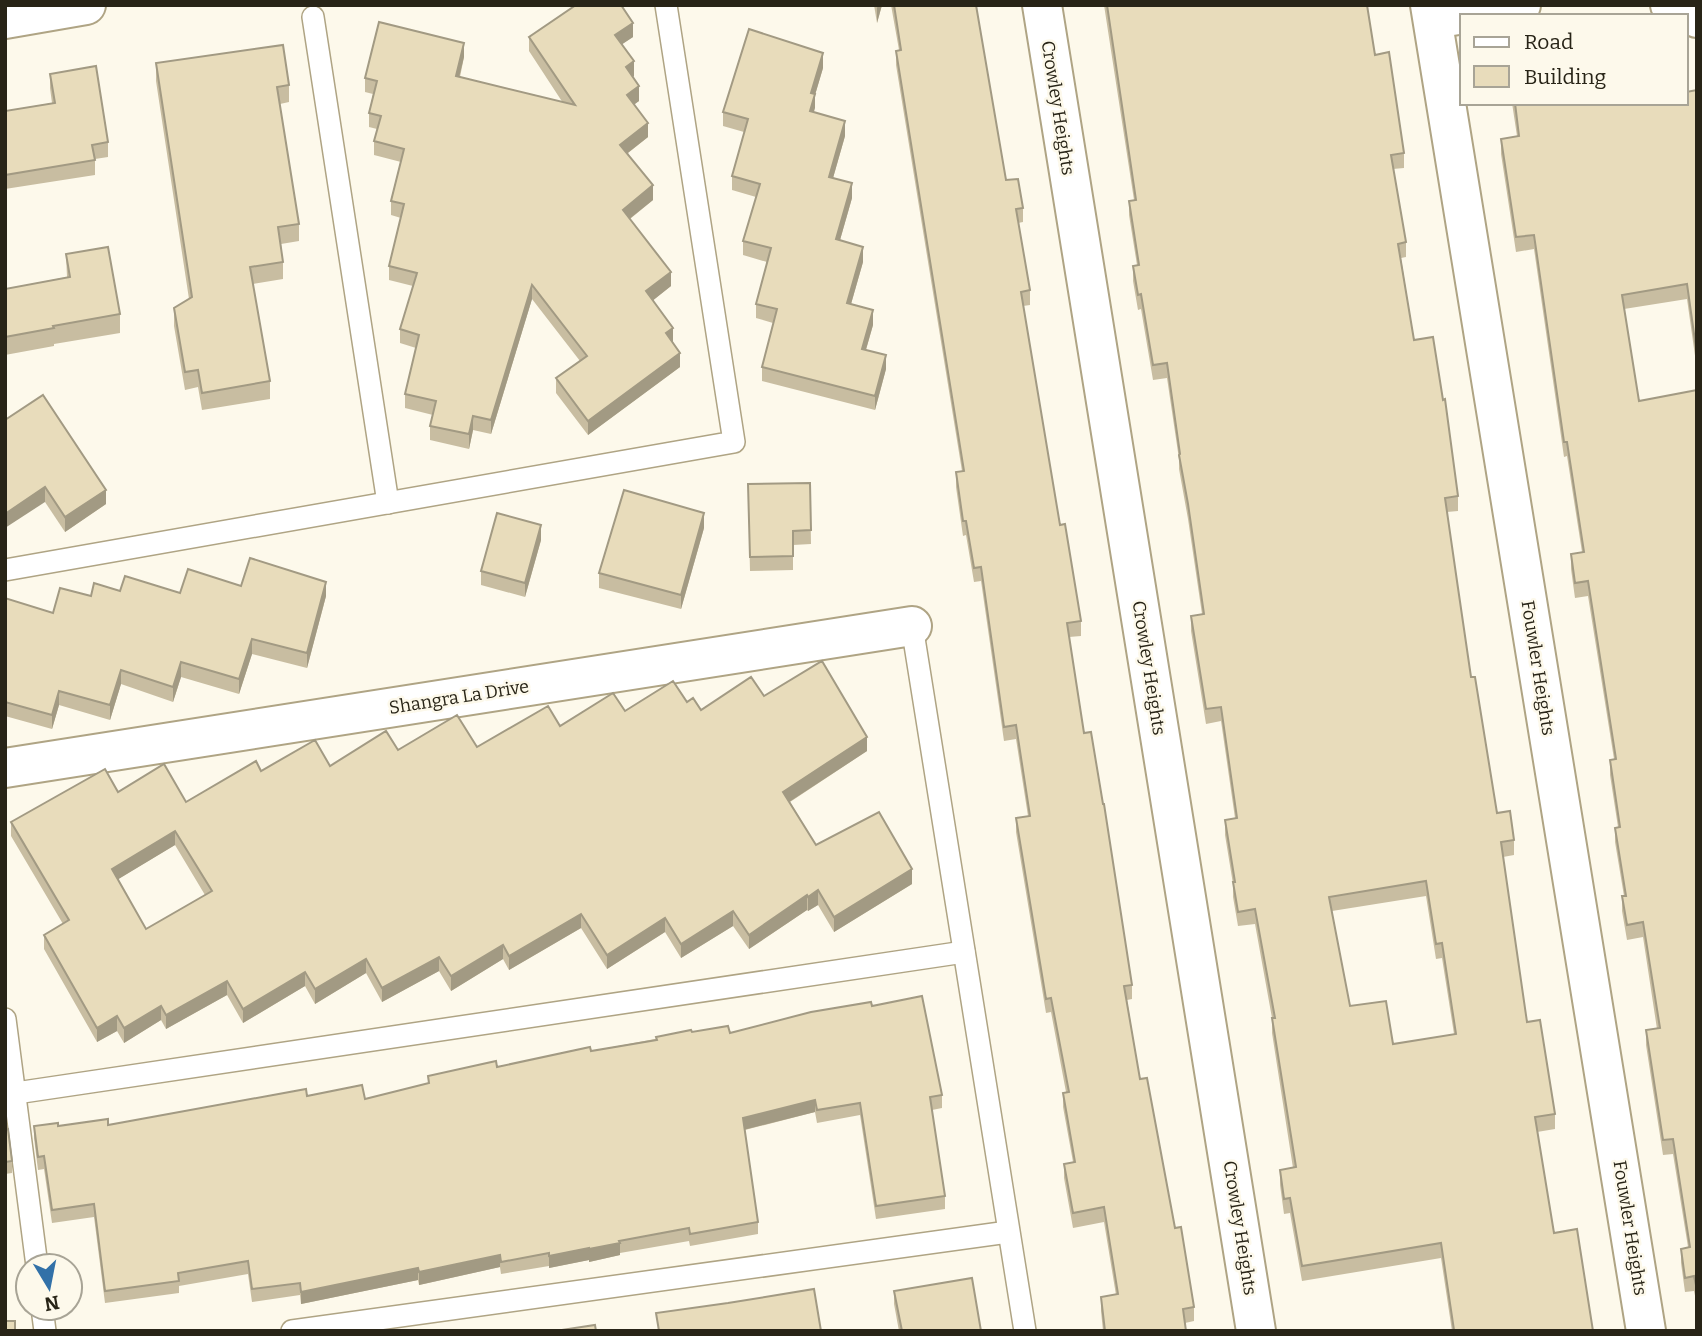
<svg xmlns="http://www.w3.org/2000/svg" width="1702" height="1336" font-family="Bitter,serif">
<rect width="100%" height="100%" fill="#fdf9eb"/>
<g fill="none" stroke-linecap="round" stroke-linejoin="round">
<!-- lane casing -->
<g stroke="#afa484" stroke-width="24">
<g id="lane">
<path d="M313,17L388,503"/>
<path d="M5,570L734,442L666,5"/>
<path d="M912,626L1025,1331"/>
<path d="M5,1019L37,1266"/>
<path d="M16,1093L964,952"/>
<path d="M42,1308L45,1331"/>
<path d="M292,1331L1008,1232"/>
</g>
</g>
<!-- street casing -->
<g stroke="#afa484" stroke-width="42">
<g id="street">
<path d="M1042,5L1256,1331"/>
<path d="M1430,5L1646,1331"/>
<path d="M1670,5L1697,18"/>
<path d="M5,19L86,5"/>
<path d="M1433,19L1521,5"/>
<path d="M5,768L912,626"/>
</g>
</g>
<!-- lane -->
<use href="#lane" stroke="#fff" stroke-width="21"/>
<!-- street -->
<use href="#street" stroke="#fff" stroke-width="38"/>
</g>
<!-- wall -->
<g fill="#c8bda1" fill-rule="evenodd">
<path d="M874,5H882L877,23Z"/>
<path d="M891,5H976L1006,180L1023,208V222L1018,223L1030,290V305L1023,306L1060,525L1081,621V636L1069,637L1084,733L1132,985V999L1127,1000L1140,1079L1194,1307V1321L1185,1323L1186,1331H1103L1101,1311V1297L1116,1295L1104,1222L1073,1228L1064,1178V1164L1073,1162L1063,1107V1093L1066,1092L1051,1012L1046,1013L1016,832V818L1028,816L1016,739L1004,741L981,581L974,582L966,535L963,536L956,487V472L962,471L896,65V51L899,50Z"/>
<path d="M1104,5H1367L1375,55L1404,153V168L1393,169L1406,242V257L1401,258L1414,340L1458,496V511L1447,512L1471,677L1497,813L1514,840V855L1503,857L1527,1022L1555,1114V1129L1537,1132L1554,1233L1593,1331H1452L1441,1258L1302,1281L1290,1213L1284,1214L1280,1185V1170L1293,1168L1272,1033V1018L1255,924L1238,926L1233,897V884L1225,835V820L1235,818L1221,721L1206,724L1191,631V616L1202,614L1188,519L1179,469V459L1167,378L1153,380L1141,309L1138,310L1133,281V266L1137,265L1129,215V201L1134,200ZM1426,896L1436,959L1442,958L1454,1034L1393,1044L1350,1006L1332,911Z"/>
<path d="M529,37H633L622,44L634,76L633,77L639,101L634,104L648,137L628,153L653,200L630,219L671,286L653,300L673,342L680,367L588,435L556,393V378L580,361L532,299L491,434L473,430L469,449L430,440V426L433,415L405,408V394L416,348L400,343V329L413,286L389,280V266L401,218L391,215V201L401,162L374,155V141L377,129L369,127V113L373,94L365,92V78L464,57L460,77L563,103L529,51Z"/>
<path d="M156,63L289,85V102L280,104L299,224V241L281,244L283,262V279L253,284L270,381V399L202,410L198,387L185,390L174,326V308L189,299L156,81Z"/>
<path d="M823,68L815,95L814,112L845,136L833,178L852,198L840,240L863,262L851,304L873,325L866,350L886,369L875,410L762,381V367L773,323L756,318V304L767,262L743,255V241L756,197L732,190V176L744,132L723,126V112Z"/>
<path d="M50,74L108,142V157L95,159V175L5,189V111L52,103L50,88Z"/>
<path d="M1697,90V370L1687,299L1624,309L1639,401L1697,390V1305L1694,1291L1685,1292L1681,1263V1249L1688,1247L1673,1154L1663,1155L1646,1045V1030L1657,1029L1643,937L1627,940L1622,911V896H1624L1615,842V828L1618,827L1610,775V760L1614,759L1588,596L1575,598L1571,569V554L1582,552L1567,456L1564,457L1534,249L1516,252L1501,154V139L1517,136L1512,103H1686Z"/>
<path d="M66,254L120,314V333L54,344V346L5,355V289L67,277Z"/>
<path d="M5,420L106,504L65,532L45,502Z"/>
<path d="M810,483L811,544L793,545V570L750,571L748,484Z"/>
<path d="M704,528L681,609L599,588V573Z"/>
<path d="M541,540L525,597L481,585V571Z"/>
<path d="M241,586L326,596L307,668L252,654L239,694L181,677L173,702L121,684L110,720L59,705L52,729L5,716V598L53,613L91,596L120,591L180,593Z"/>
<path d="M764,696L867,751L790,802L816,845L912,884L834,932L818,905L808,911L807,910L749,949L733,926L681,958L665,932L607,969L581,928L509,970L503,959L451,991L439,971L382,1002L366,973L315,1004L305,986L243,1023L227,995L166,1029L161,1020L124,1043L117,1031L97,1042L44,949V935L63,924L11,836V822L118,792L186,802L261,771L330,766L398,750L477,747L560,726L625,711L687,702L701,710ZM175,845L205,895L146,929L118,879Z"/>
<path d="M872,1006L942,1095V1108L932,1110L945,1196V1209L876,1219L860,1115L817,1123L815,1112L745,1130L758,1222V1234L690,1246L689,1241L620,1253V1255L589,1262V1260L549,1268V1266L501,1274L500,1267L419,1285L418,1280L301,1304L300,1295L252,1302L248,1274L179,1286V1293L105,1303L94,1217L52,1223L44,1169L38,1170L34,1138V1126L108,1125L307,1096L365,1099L428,1083V1076L497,1067L591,1051L692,1032L730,1033Z"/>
<path d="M5,1130L12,1161V1173L5,1174Z"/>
<path d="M894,1291L981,1331H899L894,1304Z"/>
</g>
<!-- shaded-wall -->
<g fill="#a29a83">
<path d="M878,5H882L877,23V8Z"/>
<path d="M633,23V37L615,49V35Z"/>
<path d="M464,43V57L456,90V76Z"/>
<path d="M823,53V68L815,95V108L810,125L811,93Z"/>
<path d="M634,61V76L626,82V67Z"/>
<path d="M639,86V101L627,110V95Z"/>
<path d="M845,121V136L829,192V177Z"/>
<path d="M648,123V137L620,159V145Z"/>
<path d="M852,183V198L836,254V239Z"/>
<path d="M653,185V200L623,224V210Z"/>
<path d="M863,247V262L847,318V303Z"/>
<path d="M671,272V286L646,306V291Z"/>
<path d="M532,285V299L491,434V420Z"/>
<path d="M873,310V325L862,363V349Z"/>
<path d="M673,328V342L666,348V333Z"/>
<path d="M680,353V367L588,435V421Z"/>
<path d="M886,355V369L875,410V396Z"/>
<path d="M473,416V430L469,449V434Z"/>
<path d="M45,487V502L5,528V514Z"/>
<path d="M106,490V504L65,532V517Z"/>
<path d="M704,513V528L681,609V595Z"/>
<path d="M541,525V540L525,597V583Z"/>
<path d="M326,582V596L307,668V653Z"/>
<path d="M252,639V654L239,694V679Z"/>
<path d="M181,662V677L173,702V687Z"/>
<path d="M121,670V684L110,720V705Z"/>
<path d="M59,691V705L52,729V715Z"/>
<path d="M867,737V751L783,806V792Z"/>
<path d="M175,831V845L112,883V869Z"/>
<path d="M912,869V884L834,932V917Z"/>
<path d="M818,890V905L808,911V897Z"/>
<path d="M807,895V910L749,949V935Z"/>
<path d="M733,911V926L681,958V944Z"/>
<path d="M581,914V928L509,970V956Z"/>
<path d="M665,918V932L607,969V955Z"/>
<path d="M503,945V959L451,991V976Z"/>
<path d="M439,957V971L382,1002V988Z"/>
<path d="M366,959V973L315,1004V989Z"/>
<path d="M305,972V986L243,1023V1009Z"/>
<path d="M227,981V995L166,1029V1015Z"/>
<path d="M161,1006V1020L124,1043V1028Z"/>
<path d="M117,1016V1031L97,1042V1028Z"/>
<path d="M815,1100V1112L743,1130V1118Z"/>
<path d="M620,1243V1255L589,1262V1249Z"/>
<path d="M589,1248V1260L549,1268V1256Z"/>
<path d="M500,1255V1267L419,1285V1272Z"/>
<path d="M418,1268V1280L301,1304V1292Z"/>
</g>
<!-- building -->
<g fill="#e8dcbb" stroke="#a29a83" stroke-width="2" fill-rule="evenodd">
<path d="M576,5H621L633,23L615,35L634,61L626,67L639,86L627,95L648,123L620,145L653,185L623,210L671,272L646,291L673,328L666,333L680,353L588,421L556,378L587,356L532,285L491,420L473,416L469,434L430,426L436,401L405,394L419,335L400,329L417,273L389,266L404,204L391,201L404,149L374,141L381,116L369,113L377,81L365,78L379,22L464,43L456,76L575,105L529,37Z"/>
<path d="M894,5H976L1006,180L1018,179L1023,208L1016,209L1030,290L1021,292L1060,525L1065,524L1081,621L1067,623L1084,733L1091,732L1103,804H1104L1132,985L1124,986L1140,1079L1147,1078L1175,1228L1181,1227L1194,1307L1183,1309L1186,1331H1105L1101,1297L1118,1294L1104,1207L1073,1213L1064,1164L1075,1162L1063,1093L1069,1092L1051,998L1046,999L1016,818L1030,816L1016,725L1004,727L981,567L974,568L966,521H963L956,472L964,471L896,51L901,50Z"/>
<path d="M1107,5H1367L1375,55L1389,52L1404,153L1391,155L1406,242L1398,244L1414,340L1433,337L1443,400L1445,399L1458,496L1445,498L1458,588L1471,677H1475L1497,813L1510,811L1514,840L1501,842L1527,1022L1540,1020L1555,1114L1535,1117L1554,1233L1577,1229L1593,1331H1451L1454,1330L1441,1243L1302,1266L1290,1198L1284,1199L1280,1170L1296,1167L1272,1018H1275L1255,909L1238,912L1233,882H1235L1225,820L1237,818L1221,707L1206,709L1191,616L1204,614L1188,504L1179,455L1180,454L1167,363L1153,365L1141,294L1138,295L1133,266L1139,265L1129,201L1136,200ZM1426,881L1436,944L1442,943L1456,1034L1393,1044L1386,1001L1350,1006L1329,897Z"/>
<path d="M749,29L823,53L811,93L815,94L810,111L845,121L829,177L852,183L836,239L863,247L847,303L873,310L862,349L886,355L875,396L762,367L777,309L756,304L771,248L743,241L760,184L732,176L748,119L723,112Z"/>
<path d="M283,45L289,85L277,87L299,224L278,227L283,262L250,267L270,381L202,393L198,370L185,372L174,308L192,297L156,63Z"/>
<path d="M96,66L108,142L92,145L95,160L5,175V111L55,103L50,74Z"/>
<path d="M1697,90V355L1687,284L1622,295L1639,401L1697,390V1290L1694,1276L1685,1278L1681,1249L1690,1247L1673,1139L1663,1140L1646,1030L1660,1028L1643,922L1627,925L1622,896H1626L1615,828L1620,827L1610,760L1616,759L1588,581L1575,583L1571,554L1584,552L1567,442H1564L1534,235L1516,237L1501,139L1519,136L1515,103H1686V92Z"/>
<path d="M108,247L120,314L53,326L54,328L5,337V289L70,277L66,254Z"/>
<path d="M43,395L106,490L65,517L45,487L5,514V420Z"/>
<path d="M810,483L811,530L793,531V556L750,557L748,484Z"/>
<path d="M624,490L704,513L681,595L599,573Z"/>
<path d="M497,513L541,525L525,583L481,571Z"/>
<path d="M250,558L326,582L307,653L252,639L239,679L181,662L173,687L121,670L110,705L59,691L52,715L5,702V598L53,613L60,588L91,596L94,583L120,591L125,576L180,593L188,569L241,586Z"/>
<path d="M822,661L867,737L783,792L816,845L879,812L912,869L834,917L818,890L808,897L807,895L749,935L733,911L681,944L665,918L607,955L581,914L509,956L503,945L451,976L439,957L382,988L366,959L315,989L305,972L243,1009L227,981L166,1015L161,1006L124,1028L117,1016L97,1028L44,935L69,920L11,822L105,769L118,792L164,764L186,802L256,761L261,771L315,740L330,766L386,731L398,750L457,715L477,747L548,706L560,726L613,693L625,711L673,681L687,702L693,698L701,710L751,677L764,696ZM175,831L212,891L146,929L112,869Z"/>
<path d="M922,996L942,1095L930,1097L945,1196L876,1206L860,1103L817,1110L815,1100L743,1118L758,1222L690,1234L689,1228L619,1241L620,1243L589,1249V1248L549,1256V1253L501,1262L500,1255L419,1272L418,1268L301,1292L300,1283L252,1289L248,1261L178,1273L179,1281L105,1291L94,1204L52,1210L44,1156L38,1157L34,1126L58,1123V1126L108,1119V1125L306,1089L307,1096L362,1085L365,1099L429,1083L428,1076L496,1061L497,1067L590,1047L591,1051L657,1040L656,1037L691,1030L692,1032L728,1026L730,1033L811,1012L871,1002L872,1006Z"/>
<path d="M8,1129L12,1161L5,1162V1130Z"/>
<path d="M972,1278L981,1331H902L894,1291Z"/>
<path d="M814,1289L821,1331H659L656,1313L728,1303Z"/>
<rect x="5" y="1321" width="10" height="10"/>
<path d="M595,1325L596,1331H561V1330Z"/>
</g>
<g text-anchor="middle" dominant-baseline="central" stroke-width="5" stroke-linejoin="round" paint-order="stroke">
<!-- street labels -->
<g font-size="18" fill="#282417" stroke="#fdf9eb">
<text transform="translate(1058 108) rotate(81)">Crowley Heights</text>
<text transform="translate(1149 668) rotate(81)">Crowley Heights</text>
<text transform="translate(1538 668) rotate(81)">Fouwler Heights</text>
<text transform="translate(459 697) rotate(-9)">Shangra La Drive</text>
<text transform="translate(1240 1228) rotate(81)">Crowley Heights</text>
<text transform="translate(1630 1228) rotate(81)">Fouwler Heights</text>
</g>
</g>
<!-- border -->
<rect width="1702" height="1336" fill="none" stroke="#282417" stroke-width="14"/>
<!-- legend -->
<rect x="1460" y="14" width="228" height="91" fill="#fdf9eb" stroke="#a8a496" stroke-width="2"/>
<rect x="1474" y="37" width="35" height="10" fill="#ffffff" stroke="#a8a496" stroke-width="2"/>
<text x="1524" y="49" font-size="21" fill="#282417">Road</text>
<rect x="1474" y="66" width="35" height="21" fill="#e8dcbb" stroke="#a8a496" stroke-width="2"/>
<text x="1524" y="84" font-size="21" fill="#282417">Building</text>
<!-- north arrow -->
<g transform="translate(49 1287) rotate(170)"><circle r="33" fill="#fdf9eb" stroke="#a8a496" stroke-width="2"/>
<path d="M0-5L12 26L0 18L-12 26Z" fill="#3271a8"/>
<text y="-10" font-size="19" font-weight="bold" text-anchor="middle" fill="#282417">N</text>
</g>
</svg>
